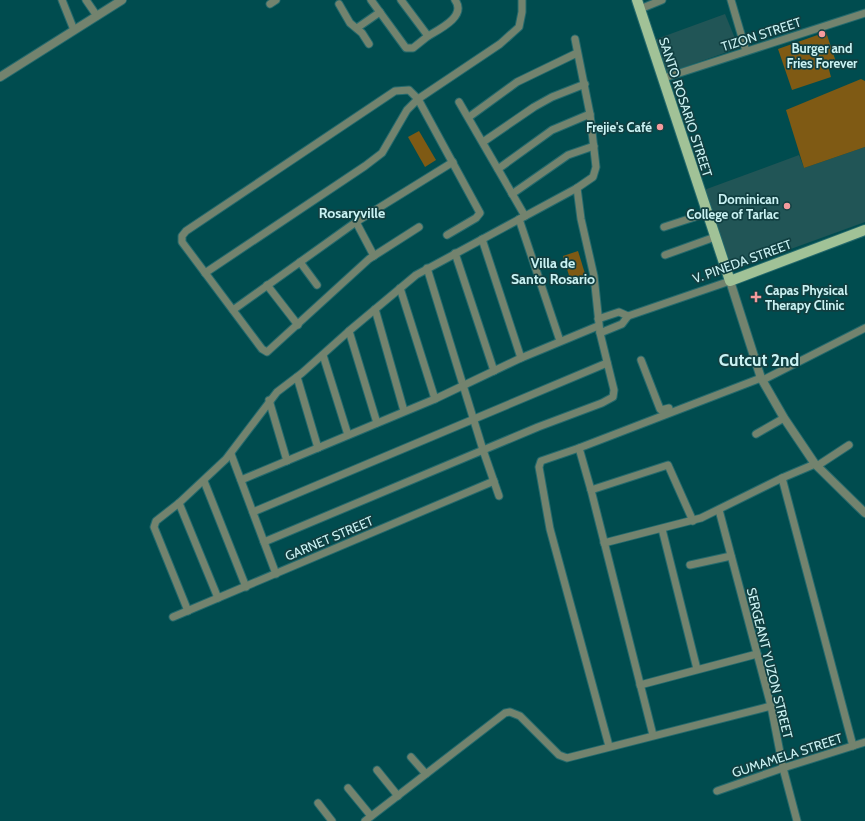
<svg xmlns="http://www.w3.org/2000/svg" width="865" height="821" font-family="Cabin,sans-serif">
<rect width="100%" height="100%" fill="#004c4f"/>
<!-- built -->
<g fill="#215556">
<path d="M725,14L739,48L664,74L651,41Z"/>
<path d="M865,147V222L733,270L704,190L799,155L804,168Z"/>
</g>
<!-- green -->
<g fill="#7f5a14">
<path d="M826,32L836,62L828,66L831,77L792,90L778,49Z"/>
<path d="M861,79L865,81V147L804,168L786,110Z"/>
<path d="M419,131L436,160L425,167L408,137Z"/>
<path d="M578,251L587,280L572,285L563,256Z"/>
</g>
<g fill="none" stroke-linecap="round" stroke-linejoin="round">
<!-- minor casing -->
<g stroke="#246a6d" stroke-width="9">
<g id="minor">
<path d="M62,0L74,30"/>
<path d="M86,0L97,16"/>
<path d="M371,0L406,48H413L428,36"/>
<path d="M401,0L428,36C440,29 467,16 455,0"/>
<path d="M731,0L746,51"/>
<path d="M270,4L276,0"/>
<path d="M339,4L350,23L362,33L369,44"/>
<path d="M640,9L662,0"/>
<path d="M357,28L380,12"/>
<path d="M664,78L865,13"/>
<path d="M459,102L525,216"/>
<path d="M469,117L517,82L577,53"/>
<path d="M483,142L534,107L552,97L585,84"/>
<path d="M498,169L552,130L590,114"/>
<path d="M512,194L568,155L594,146"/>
<path d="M519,219L560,341"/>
<path d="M356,222L374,256"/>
<path d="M419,227L369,259L267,352L262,349L182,242V236L186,231L395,91L409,90L418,99L480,213L476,218L447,235"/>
<path d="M664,227L707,213"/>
<path d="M482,239L521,358"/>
<path d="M455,253L494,371"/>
<path d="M665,255L715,237"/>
<path d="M300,262L317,285"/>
<path d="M427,268L483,450L499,496"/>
<path d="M205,273L365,166L382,153L407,110L418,99L500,44L519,27L522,12V0"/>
<path d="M267,285L298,325"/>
<path d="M400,288L435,399"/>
<path d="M375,309L404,411"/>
<path d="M233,310L356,222L453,162"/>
<path d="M598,319L619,312L628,316"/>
<path d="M349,331L377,423"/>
<path d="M600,333L622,324L628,316L730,281"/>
<path d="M323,355L348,435"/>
<path d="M641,360L660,409L661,410L669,408"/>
<path d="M297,377L318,448"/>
<path d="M763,380L865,328"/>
<path d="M269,400L287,461"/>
<path d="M756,434L784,418"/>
<path d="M579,448L541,461L539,467L550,529L609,746"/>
<path d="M231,454L276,574"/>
<path d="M817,466L849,445"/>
<path d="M782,478L853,746"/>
<path d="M241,480L435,399L521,358L598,326"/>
<path d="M204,481L246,587"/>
<path d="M591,490L653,735"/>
<path d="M179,503L218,598"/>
<path d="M719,510L771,706L783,768L797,821"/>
<path d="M253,512L607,363"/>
<path d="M693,521L668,465L591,490L579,448L761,378"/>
<path d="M662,529L697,669"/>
<path d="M264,542L538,427L602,403L613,397L614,390L600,333L594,276L581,219L577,188"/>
<path d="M604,543L701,518L782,478L815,464"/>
<path d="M690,565L731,556"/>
<path d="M188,611L154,527L156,521L179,503L226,459L277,392L302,373L349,331L416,275L577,188L593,177L596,167L590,114L575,39"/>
<path d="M173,617L494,481"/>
<path d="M640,685L757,654"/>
<path d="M411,757L426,774"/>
<path d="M377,770L398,796"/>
<path d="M348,788L371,816"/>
<path d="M717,791L783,768L865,742"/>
<path d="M318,803L332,821"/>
<path d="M365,821L505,713L510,712L520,716L559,755L567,758L771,706"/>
</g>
</g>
<!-- tertiary casing -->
<g stroke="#246a6d" stroke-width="10">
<g id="tertiary">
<path d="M0,77L122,0"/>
<path d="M730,281L761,378L784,418L815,464L865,513"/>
</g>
</g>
<!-- primary casing -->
<g stroke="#246a6d" stroke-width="12">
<path id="primary" d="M637,0L730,281L865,230"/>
</g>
<!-- minor -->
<use href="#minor" stroke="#73836e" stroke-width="7"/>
<!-- tertiary -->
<use href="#tertiary" stroke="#73836e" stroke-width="8"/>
<!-- primary -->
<use href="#primary" stroke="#a1c297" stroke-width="10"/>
</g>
<!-- markers -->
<g fill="#f59b9d" stroke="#113f41" stroke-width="1.5">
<circle cx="822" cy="34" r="4"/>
<circle cx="660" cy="127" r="4"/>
<circle cx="787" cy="206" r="4"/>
<path d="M754 291h4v4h4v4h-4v4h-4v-4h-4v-4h4z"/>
</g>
<g text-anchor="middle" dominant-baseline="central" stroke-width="3.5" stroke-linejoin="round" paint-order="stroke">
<!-- street labels -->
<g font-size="13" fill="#caf2f3" stroke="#113f41">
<text transform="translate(761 34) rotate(-18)">TIZON STREET</text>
<text transform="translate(686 107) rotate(72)">SANTO ROSARIO STREET</text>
<text transform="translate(742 261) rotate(-20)">V. PINEDA STREET</text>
<text transform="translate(329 538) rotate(-23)">GARNET STREET</text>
<text transform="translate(770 663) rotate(76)">SERGEANT YUZON STREET</text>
<text transform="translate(787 755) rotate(-18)">GUMAMELA STREET</text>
</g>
<!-- poi labels -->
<g font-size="13" font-weight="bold" fill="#caf2f3" stroke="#113f41" text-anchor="end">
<text x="822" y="48" text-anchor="middle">Burger and<tspan x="822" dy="15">Fries Forever</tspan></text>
<text x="652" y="127">Frejie's Café</text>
<text x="779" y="199">Dominican<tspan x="779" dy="15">College of Tarlac</tspan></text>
<text x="765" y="290" text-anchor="start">Capas Physical<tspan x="765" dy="15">Therapy Clinic</tspan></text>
</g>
<!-- neighbourhood labels -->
<g font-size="14" font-weight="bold" fill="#caf2f3" stroke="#113f41">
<text x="352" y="213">Rosaryville</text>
<text x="553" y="263">Villa de<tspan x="553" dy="16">Santo Rosario</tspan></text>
</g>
<!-- district labels -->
<g font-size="17" font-weight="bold" fill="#caf2f3" stroke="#113f41">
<text x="759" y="360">Cutcut 2nd</text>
</g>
</g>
</svg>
